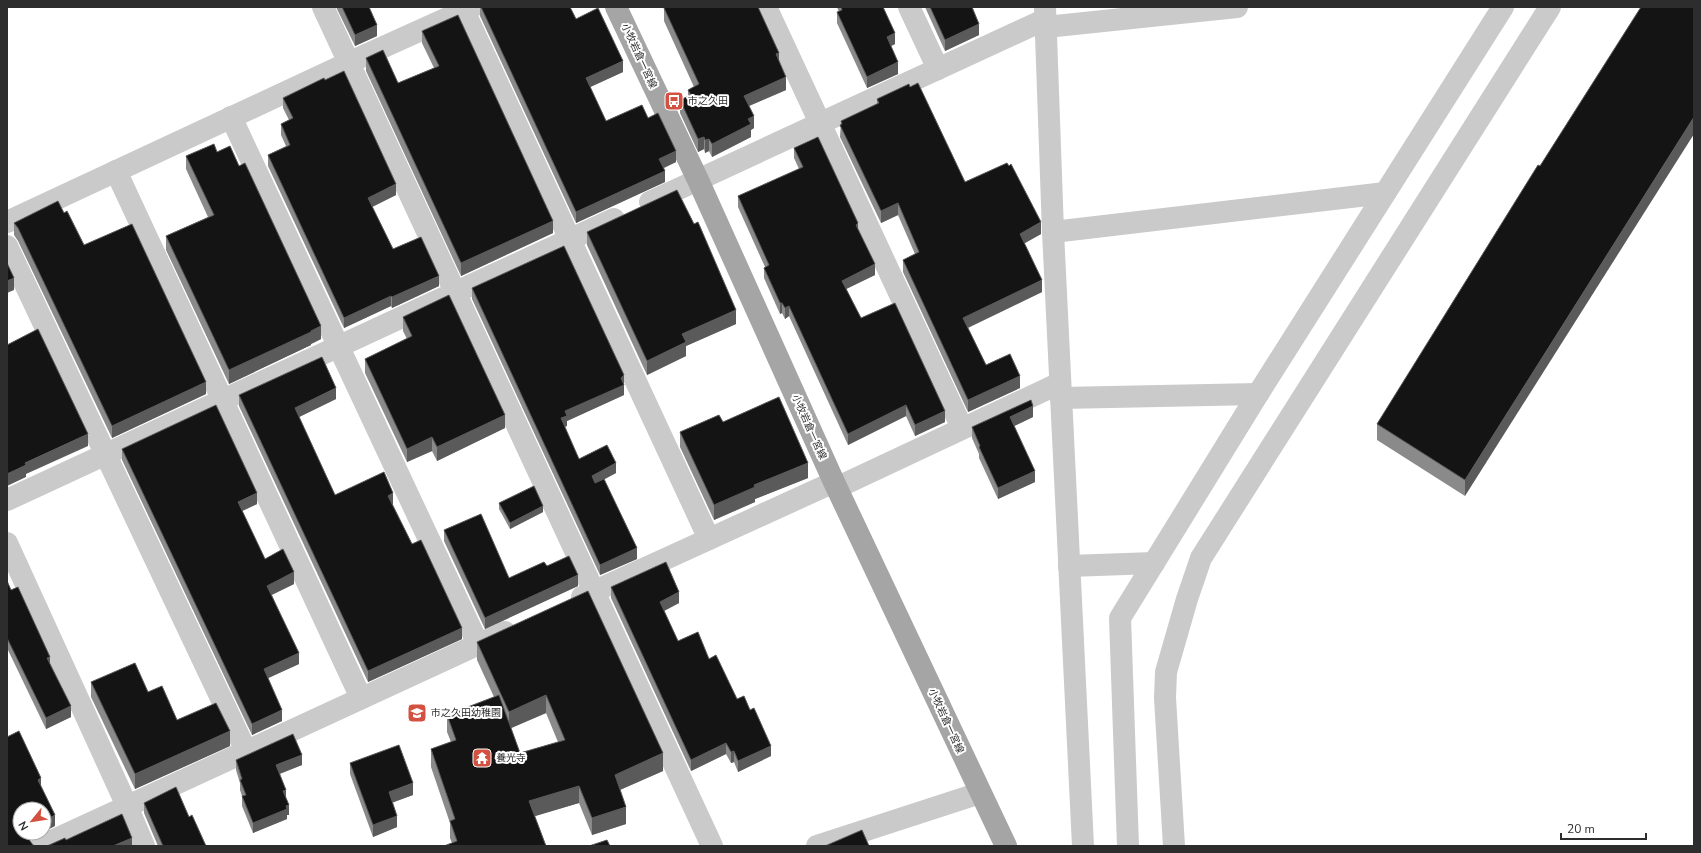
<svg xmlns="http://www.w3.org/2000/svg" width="1701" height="853" font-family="'Nunito Sans','Noto Sans JP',sans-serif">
<rect width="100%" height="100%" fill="#fff"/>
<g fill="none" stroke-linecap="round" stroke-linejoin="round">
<!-- minor -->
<g stroke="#cacaca" stroke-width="22">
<path d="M323,7L712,846"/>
<path d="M766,7L962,428"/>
<path d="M909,7L938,69"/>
<path d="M1045,7L1053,232L1083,846"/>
<path d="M464,11L709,539"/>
<path d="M1046,27L1237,7"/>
<path d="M231,117L478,644"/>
<path d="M116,171L361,698"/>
<path d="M650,202L1046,19"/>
<path d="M7,222L348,63L472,7"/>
<path d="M1053,232L1385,193"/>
<path d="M7,246L246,751"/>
<path d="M1061,398L1258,394"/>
<path d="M836,488L1060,383"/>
<path d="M7,500L614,219"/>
<path d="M7,543L127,806L144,846"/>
<path d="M1069,566L1154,563"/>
<path d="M582,597L834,482"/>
<path d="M41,846L505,632"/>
<path d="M817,846L980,793"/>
<path d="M1128,846L1120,618L1258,394L1503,7"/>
<path d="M1174,846L1165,698L1166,672L1187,599L1201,558L1550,7"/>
</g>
<!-- major -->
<path stroke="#a5a5a5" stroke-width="22" d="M616,7L698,180L834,482L1006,846"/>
</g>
<!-- wall -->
<g fill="#8a8a8a" fill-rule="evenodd">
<path d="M336,7H369L377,36L355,46Z"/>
<path d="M480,7H570L576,19L623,72L590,87L606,121L648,118L676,162L664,168L665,182L576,223L480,16Z"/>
<path d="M837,7H883L895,44L891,46L898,74L867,88L837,23V12H839Z"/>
<path d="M925,7H972L979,35L945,51Z"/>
<path d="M664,8L779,62L786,90L749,106L754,128L751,130V137L712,157L709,151L705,153L704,149L698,152L680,113V100L688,96V90L694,87L664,21Z"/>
<path d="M422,31L553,233L461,276L366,71V58L398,83L434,68L422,43Z"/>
<path d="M283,98L396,195L372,207L393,249L439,286L392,308L391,306L344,328L268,166V155L286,146L281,135V124L289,120L283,108Z"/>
<path d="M877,99L965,182L1041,234L1024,243L1042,292L968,328L986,365L1020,388L968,412L903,272V260L915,254L898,215L881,223L840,137L841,121L877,104Z"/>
<path d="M794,148L858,230L875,275L846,289L861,318L945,422L915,436L906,416L848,445L789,316L785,319L782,313L780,314L764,278V268L765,267L738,207V196L799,169L794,158Z"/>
<path d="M217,152L321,339L311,344V345L229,384L166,250V236L208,217L186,169V156Z"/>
<path d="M1540,166L1465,496L1377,440V424Z"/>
<path d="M64,213L84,245L206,394L112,438L18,241L14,235V223Z"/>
<path d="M587,232L736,324L686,346V356L647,375L587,245Z"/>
<path d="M472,288L624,375V395L567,421V426L564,427L579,459L616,473L604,479L637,559L600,575L472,299Z"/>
<path d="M403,317L505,428L437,461L432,451L407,462L365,373V359L407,339L403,331Z"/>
<path d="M239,395L336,399L299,417L335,495L393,504V505L412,544L462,639L368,682L239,406Z"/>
<path d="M1033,417L1014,426L1035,482L998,499L979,458V454L972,438V427Z"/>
<path d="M723,422L808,478L755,499V502L714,520L680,447V432Z"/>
<path d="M122,449L257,504L242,511L265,559L294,584L272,595L299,664L268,678L282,721L252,735L122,460Z"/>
<path d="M499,503L543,512L510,529L499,509Z"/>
<path d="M444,530L509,578L547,566L578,586L485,629L444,541Z"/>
<path d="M7,581L11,590L50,663L71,717L46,729L7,648Z"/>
<path d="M611,587L679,603L664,611L678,641L709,659L737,699L771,756L738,772L734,762L731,763L726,754L691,771L611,598Z"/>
<path d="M477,642L663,771L620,790L626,824L592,835L579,803L534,816L452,843L450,838V823L431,767V749L451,742L447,732V715L494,697L477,660ZM546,713L558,742L520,753L511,728Z"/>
<path d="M91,682L148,692L177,720L230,746L135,789L91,697Z"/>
<path d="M236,760L302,765L280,774L286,798L289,815H287V819L253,833L242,806V796L240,790V783L236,770Z"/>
<path d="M350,763L413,795L392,802L397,827L373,837L350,774Z"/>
<path d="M144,803L189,817L206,846H158L144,813Z"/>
</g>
<!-- shaded-wall -->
<g fill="#5a5a5a">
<path d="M979,24V35L945,51V40Z"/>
<path d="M377,25V36L355,46V35Z"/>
<path d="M895,33V44L887,48V37Z"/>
<path d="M779,53V65L776,54Z"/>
<path d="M623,61V72L586,89V78Z"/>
<path d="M898,62V74L867,88V77Z"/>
<path d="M786,77V90L744,108V96Z"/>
<path d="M754,116V128L751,130V137L712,157V144L748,119Z"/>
<path d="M1694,117V134L1465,496V480Z"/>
<path d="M704,137V149L698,152V139Z"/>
<path d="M709,139V151L705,153V140Z"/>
<path d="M676,151V162L659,170V159Z"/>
<path d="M665,171V182L576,223V212Z"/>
<path d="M396,184V195L368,209V198Z"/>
<path d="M898,203V215L881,223V211Z"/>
<path d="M553,221V233L461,276V263Z"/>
<path d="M1041,222V234L1020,246V234Z"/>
<path d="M858,223V234L856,225Z"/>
<path d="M875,264V275L842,291V281Z"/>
<path d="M439,276V286L392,308V297Z"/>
<path d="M14,278V290L7,293V281Z"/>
<path d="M1042,280V292L963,330V318Z"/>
<path d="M391,296V306L344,328V318Z"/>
<path d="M780,303H782V313L780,314Z"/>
<path d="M789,306V316L785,319V308Z"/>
<path d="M736,310V324L686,346V356L647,375V361L682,334Z"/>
<path d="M321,326V339L311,344V345L229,384V370Z"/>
<path d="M624,375V395L567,421V426L561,428V418L565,411Z"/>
<path d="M1020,376V388L968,412V400Z"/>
<path d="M206,382V394L112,438V426Z"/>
<path d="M336,388V399L295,419V408Z"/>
<path d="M906,405V416L848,445V434Z"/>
<path d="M1033,406V417L1010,428V417Z"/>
<path d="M945,411V422L915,436V425Z"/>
<path d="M505,415V428L437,461V447Z"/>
<path d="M88,434V446L26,474V477L7,486V474L25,463Z"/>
<path d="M432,437V451L407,462V449Z"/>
<path d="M616,463V473L592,486V476Z"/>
<path d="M808,463V478L755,499V502L714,520V505L754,485Z"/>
<path d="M1035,471V482L998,499V488Z"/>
<path d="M257,493V504L238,513V502Z"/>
<path d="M393,493V504L388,507V496Z"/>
<path d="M543,506V512L510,529V523Z"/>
<path d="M637,548V559L600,575V565Z"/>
<path d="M294,572V584L267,597V586Z"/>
<path d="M578,575V586L485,629V618Z"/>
<path d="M679,592V603L660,613V602Z"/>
<path d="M462,628V639L368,682V671Z"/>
<path d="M299,653V664L264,680V669Z"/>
<path d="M50,657V667L47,658Z"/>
<path d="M546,695V713L509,729V712Z"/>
<path d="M71,706V717L46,729V718Z"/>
<path d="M282,710V721L252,735V724Z"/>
<path d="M230,731V746L135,789V774Z"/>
<path d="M726,743V754L691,771V760Z"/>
<path d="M771,746V756L738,772V761Z"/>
<path d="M734,751V762L731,763V752Z"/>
<path d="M663,753V771L615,792V775Z"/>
<path d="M302,755V765L276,775V765Z"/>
<path d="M41,778V789L38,780Z"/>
<path d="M413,783V795L389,804V792Z"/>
<path d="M579,786V803L529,818V801Z"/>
<path d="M286,790V800L283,791Z"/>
<path d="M289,805V815H287V819L253,833V823Z"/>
<path d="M626,807V824L592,835V818Z"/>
<path d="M55,815V826L44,832V821Z"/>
<path d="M397,816V827L373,837V825Z"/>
<path d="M29,833H41L31,838L29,844Z"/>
<path d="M132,838V846H113Z"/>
</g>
<!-- building -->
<g fill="#141414" stroke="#5a5a5a">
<path d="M342,7H369L377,25L355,35Z"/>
<path d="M481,7H570L576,19L598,8L623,61L586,78L606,121L642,105L648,118L658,113L676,151L659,159L665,171L576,212Z"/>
<path d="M667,7H758L779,53L776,54L786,77L744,96L754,116L748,119L751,124L712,144L709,139L705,140L704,137L698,139L680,100L691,95L688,90L699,84L664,8Z"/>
<path d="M841,7H883L895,33L887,37L898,62L867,77L837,12L842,10Z"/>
<path d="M930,7H972L979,24L945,40Z"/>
<path d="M1641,7H1694V117L1465,480L1377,424L1538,165L1540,166Z"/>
<path d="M458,15L553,221L461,263L366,58L383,50L398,83L439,66L422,31Z"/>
<path d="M344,71L396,184L368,198L393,249L421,237L439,276L392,297L391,296L344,318L268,155L290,145L281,124L293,118L283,98L324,78L325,80Z"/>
<path d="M918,83L965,182L1007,163L1009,166L1011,164L1041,222L1020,234L1042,280L963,318L986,365L1010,354L1020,376L968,400L903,260L919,252L898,203L881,211L840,125L842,124L841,121L879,103L877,99L909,84L910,87Z"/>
<path d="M818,137L858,223L856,225L875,264L842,281L861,318L895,303L945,411L915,425L906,405L848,434L789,306L785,308L782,303H780L764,268L769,265L738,196L803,167L794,148Z"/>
<path d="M214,144L217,152L230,146L239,166L245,163L321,326L311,331V332L229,370L166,236L214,215L186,156Z"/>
<path d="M677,190L694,224L698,222L736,310L682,334L686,342L647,361L587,232Z"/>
<path d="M58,201L64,213L67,211L84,245L132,224L206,382L112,426L18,228L14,223Z"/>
<path d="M564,246L624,375L621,378L624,385L565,411L567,416L561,418L579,459L607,445L616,463L592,476L595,483L604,479L637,548L600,565L472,288Z"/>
<path d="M7,263L14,278L7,281Z"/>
<path d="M449,295L505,415L437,447L432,437L407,449L365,359L412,336L403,317Z"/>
<path d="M38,329L88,434L25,463L26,465L7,474V345Z"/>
<path d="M322,357L336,388L295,408L335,495L384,472L393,493L388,496L412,544L421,540L462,628L368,671L239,395Z"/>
<path d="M779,397L808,463L754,485L755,487L714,505L680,432L719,415L723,422Z"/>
<path d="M1031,400L1033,406L1010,417L1035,471L998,488L979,447L980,446L972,427Z"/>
<path d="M216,405L257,493L238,502L265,559L283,549L294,572L267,586L299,653L264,669L282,710L252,724L122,449Z"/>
<path d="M534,486L543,506L510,523L499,503Z"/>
<path d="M481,514L509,578L544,562L547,566L569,556L578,575L485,618L444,530Z"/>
<path d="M666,562L679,592L660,602L678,641L698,632L709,659L716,655L737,699L744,696L750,710L754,708L771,746L738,761L734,751L731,752L726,743L691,760L611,587Z"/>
<path d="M7,581L11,590L18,587L50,657L47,658L71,706L46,718L7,638Z"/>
<path d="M588,591L663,753L615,775L626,807L592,818L579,786L529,801L546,846H444L457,841L450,821L455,819L431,749L456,740L447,715L499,695L520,753L565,740L546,695L509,712L477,642Z"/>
<path d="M135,663L148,692L162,686L177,720L216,703L230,731L135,774L91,682Z"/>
<path d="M19,731L41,778L38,780L55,815L44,821V809H20V833H29L30,841L33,845L36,846H7V736V737Z"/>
<path d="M293,734L302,755L276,765L286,790L283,791L289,805L286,806L287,809L253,823L242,796L246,795L240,780L242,779L236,760Z"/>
<path d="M399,745L413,783L389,792L397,816L373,825L350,763Z"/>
<path d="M176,787L189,817L192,815L206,846H163L144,803Z"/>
<path d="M122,814L132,838L113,846H47L65,838L66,840Z"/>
<path d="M862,830L869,846H825Z"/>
<path d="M607,840L610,846H589Z"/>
</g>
<!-- icons -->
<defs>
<g id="bus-square" transform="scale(1)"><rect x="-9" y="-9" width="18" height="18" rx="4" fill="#d35141" stroke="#fff"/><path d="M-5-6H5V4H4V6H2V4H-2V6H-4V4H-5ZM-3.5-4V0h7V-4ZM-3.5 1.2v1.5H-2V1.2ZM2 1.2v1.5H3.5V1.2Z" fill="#fff"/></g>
<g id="school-square" transform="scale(1)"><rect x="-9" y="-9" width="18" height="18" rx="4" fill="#d35141" stroke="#fff"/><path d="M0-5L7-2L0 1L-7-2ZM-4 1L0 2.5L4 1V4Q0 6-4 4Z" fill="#fff"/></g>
<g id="temple-square" transform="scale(1)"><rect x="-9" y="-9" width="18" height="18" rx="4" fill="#d35141" stroke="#fff"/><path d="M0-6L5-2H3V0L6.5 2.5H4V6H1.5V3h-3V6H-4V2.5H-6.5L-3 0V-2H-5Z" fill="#fff"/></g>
</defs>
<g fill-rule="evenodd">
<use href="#bus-square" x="674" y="101"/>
<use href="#school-square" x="417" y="713"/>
<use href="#temple-square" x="482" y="758"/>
</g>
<g text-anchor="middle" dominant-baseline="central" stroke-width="4" stroke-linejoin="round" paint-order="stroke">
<!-- street labels -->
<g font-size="10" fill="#2d2d2d" stroke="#fff">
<text transform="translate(639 56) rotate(65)">小牧岩倉一宮線</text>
<text transform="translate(809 427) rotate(66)">小牧岩倉一宮線</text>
<text transform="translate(946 721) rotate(65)">小牧岩倉一宮線</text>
</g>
<!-- poi labels -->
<g font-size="10" fill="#2d2d2d" stroke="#fff" text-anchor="start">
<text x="688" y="101">市之久田</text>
<text x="431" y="713">市之久田幼稚園</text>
<text x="496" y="758">養光寺</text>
</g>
</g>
<!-- border -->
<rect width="1701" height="853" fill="none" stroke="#2d2d2d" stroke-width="16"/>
<!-- north arrow -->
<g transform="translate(32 821) rotate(240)"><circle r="19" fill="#ffffff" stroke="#ababab"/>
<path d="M0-3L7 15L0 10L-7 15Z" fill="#d35141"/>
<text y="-6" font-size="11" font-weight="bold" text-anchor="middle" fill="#2d2d2d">N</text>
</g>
<!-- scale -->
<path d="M1561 833v6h85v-6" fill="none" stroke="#2d2d2d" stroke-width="2"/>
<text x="1567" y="833" font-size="12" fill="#2d2d2d" stroke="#ffffff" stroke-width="3" paint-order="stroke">20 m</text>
</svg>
